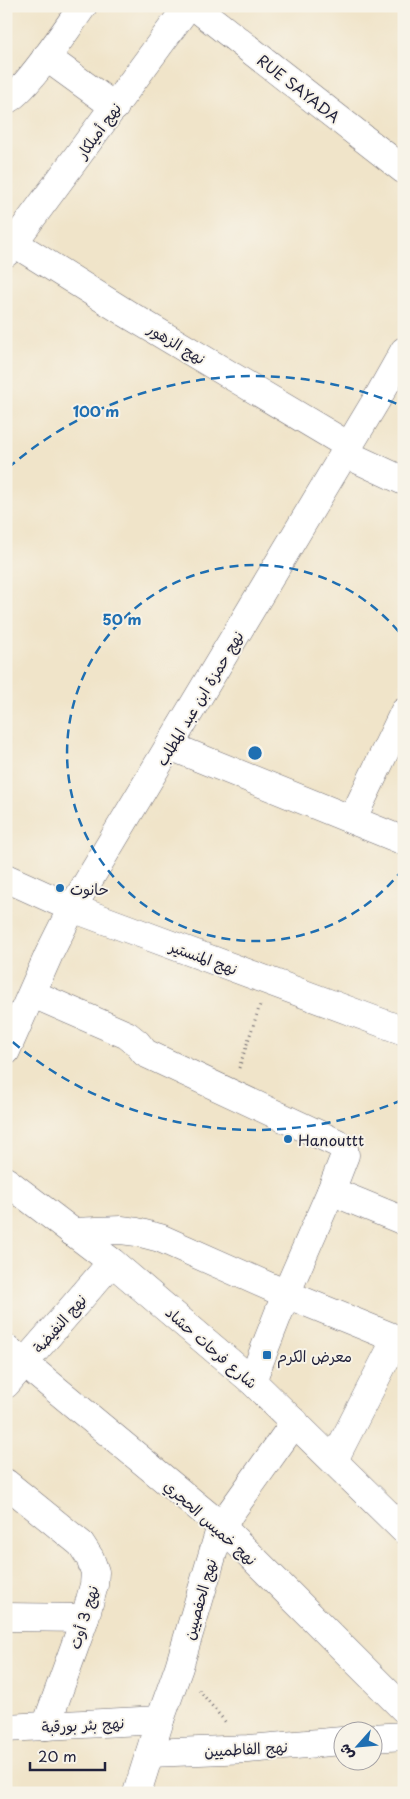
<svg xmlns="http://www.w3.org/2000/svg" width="410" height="1799" font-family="'Playpen Sans','Playpen Sans Arabic',sans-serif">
<rect width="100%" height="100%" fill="#f7f3e8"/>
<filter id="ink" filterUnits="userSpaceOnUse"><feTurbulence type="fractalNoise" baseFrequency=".02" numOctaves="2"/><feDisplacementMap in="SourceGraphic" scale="10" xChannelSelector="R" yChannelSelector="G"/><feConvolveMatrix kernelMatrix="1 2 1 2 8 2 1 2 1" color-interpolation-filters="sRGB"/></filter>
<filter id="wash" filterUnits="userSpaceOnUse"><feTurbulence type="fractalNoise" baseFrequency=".0096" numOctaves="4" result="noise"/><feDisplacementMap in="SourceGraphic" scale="20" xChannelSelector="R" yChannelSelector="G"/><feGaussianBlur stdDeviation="1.12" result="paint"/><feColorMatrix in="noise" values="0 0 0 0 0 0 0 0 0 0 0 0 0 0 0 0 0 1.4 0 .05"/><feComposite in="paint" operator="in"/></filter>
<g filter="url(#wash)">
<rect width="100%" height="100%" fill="#f0e4c9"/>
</g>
<g filter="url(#ink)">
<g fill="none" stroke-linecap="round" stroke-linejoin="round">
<!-- minor casing -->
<g stroke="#6a666d" stroke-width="29">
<g id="minor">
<path d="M194,6L404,170"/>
<path d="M46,57L115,107"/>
<path d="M6,100C25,93 69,25 83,6"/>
<path d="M6,238L126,313L349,446"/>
<path d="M6,253L188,6"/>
<path d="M344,453L404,481"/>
<path d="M170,746L404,841"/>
<path d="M352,820L404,712"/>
<path d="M6,878L72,908L404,1031"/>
<path d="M33,994L127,1035L137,1043L145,1053L337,1143L344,1149L345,1155L331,1191L286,1294L252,1381"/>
<path d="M6,1051L49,954L72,908L377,399L404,351"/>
<path d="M6,1181L112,1262L252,1381L404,1530"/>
<path d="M331,1191L404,1221"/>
<path d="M72,1232L121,1230L137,1232L160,1238L286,1294L404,1342"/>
<path d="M6,1348L221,1526L404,1709"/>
<path d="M6,1384L112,1262"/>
<path d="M334,1460L396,1339"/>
<path d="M6,1483L81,1544L90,1558L95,1572L94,1585L85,1618L46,1726"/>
<path d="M6,1617L85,1618"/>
<path d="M6,1728L160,1720"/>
<path d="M372,1738L404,1736"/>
<path d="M150,1753L248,1749L342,1741"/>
<path d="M137,1793L160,1720L179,1667L221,1526L295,1422"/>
</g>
</g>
<!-- path -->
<g stroke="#6a666d" stroke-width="3" stroke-dasharray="1 4" stroke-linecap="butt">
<path d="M239,1068L260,1005"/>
<path d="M199,1690L227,1724"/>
</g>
<!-- minor -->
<use href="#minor" stroke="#fff" stroke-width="28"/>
</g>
</g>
<!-- distance rings -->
<g fill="none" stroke="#1f6fb2" stroke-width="2.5" stroke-dasharray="9 6">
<path d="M403 869A188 188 0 1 1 403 637"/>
<path d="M402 1100A377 377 0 0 1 8 1038M8 468A377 377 0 0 1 402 406"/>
</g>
<!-- markers -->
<g fill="#1f6fb2" stroke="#f7f3e8" stroke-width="2">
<circle cx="60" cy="888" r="5"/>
<circle cx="288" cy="1139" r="5"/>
<rect x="262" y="1350" width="10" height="10" rx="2.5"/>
</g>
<g text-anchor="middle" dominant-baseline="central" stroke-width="4" stroke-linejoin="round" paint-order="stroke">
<!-- street labels -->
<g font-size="15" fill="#22223b" stroke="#f7f3e8">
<text transform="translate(299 88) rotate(38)">RUE SAYADA</text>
<text transform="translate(98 130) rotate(-54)">نهج أميلكار</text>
<text transform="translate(177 343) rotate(31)">نهج الزهور</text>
<text transform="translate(199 698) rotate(-59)">نهج حمزة ابن عبد المطلب</text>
<text transform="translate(204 957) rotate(20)">نهج المنستير</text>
<text transform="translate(59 1323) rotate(-49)">نهج النفيضة</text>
<text transform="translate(212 1347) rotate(41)">شارع فرحات حشاد</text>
<text transform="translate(211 1522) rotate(42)">نهج خميس الحجري</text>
<text transform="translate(199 1599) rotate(-74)">نهج الحفصيين</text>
<text transform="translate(83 1617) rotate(-73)">نهج 3 أوت</text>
<text transform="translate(83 1724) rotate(-3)">نهج بئر بورقبة</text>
<text transform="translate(246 1748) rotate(-3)">نهج الفاطميين</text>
</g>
<!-- poi labels -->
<g font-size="15" fill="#22223b" stroke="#f7f3e8" text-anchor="start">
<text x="70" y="888">حانوت</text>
<text x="298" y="1139">Hanouttt</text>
<text x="277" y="1355">معرض الكرم</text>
</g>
</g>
<circle cx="255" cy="753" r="8" fill="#1f6fb2" stroke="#f7f3e8" stroke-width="2.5"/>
<g font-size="15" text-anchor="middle" font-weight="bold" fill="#1f6fb2" stroke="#f7f3e8" stroke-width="4" stroke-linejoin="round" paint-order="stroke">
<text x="96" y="417">100 m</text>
<text x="122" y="625">50 m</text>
</g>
<!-- margin -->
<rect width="410" height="1799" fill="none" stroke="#f7f3e8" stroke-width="25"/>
<!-- north arrow -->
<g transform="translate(358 1746) rotate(243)"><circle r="24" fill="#f7f3e8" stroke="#a29fa3"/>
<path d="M0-4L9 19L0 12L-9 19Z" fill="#1f6fb2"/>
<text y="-8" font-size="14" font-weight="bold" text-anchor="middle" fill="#22223b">ش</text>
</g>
<!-- scale -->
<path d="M30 1762v8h75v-8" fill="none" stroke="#22223b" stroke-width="2.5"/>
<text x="38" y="1762" font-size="15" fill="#22223b" stroke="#f7f3e8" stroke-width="4" paint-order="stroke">20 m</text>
</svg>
